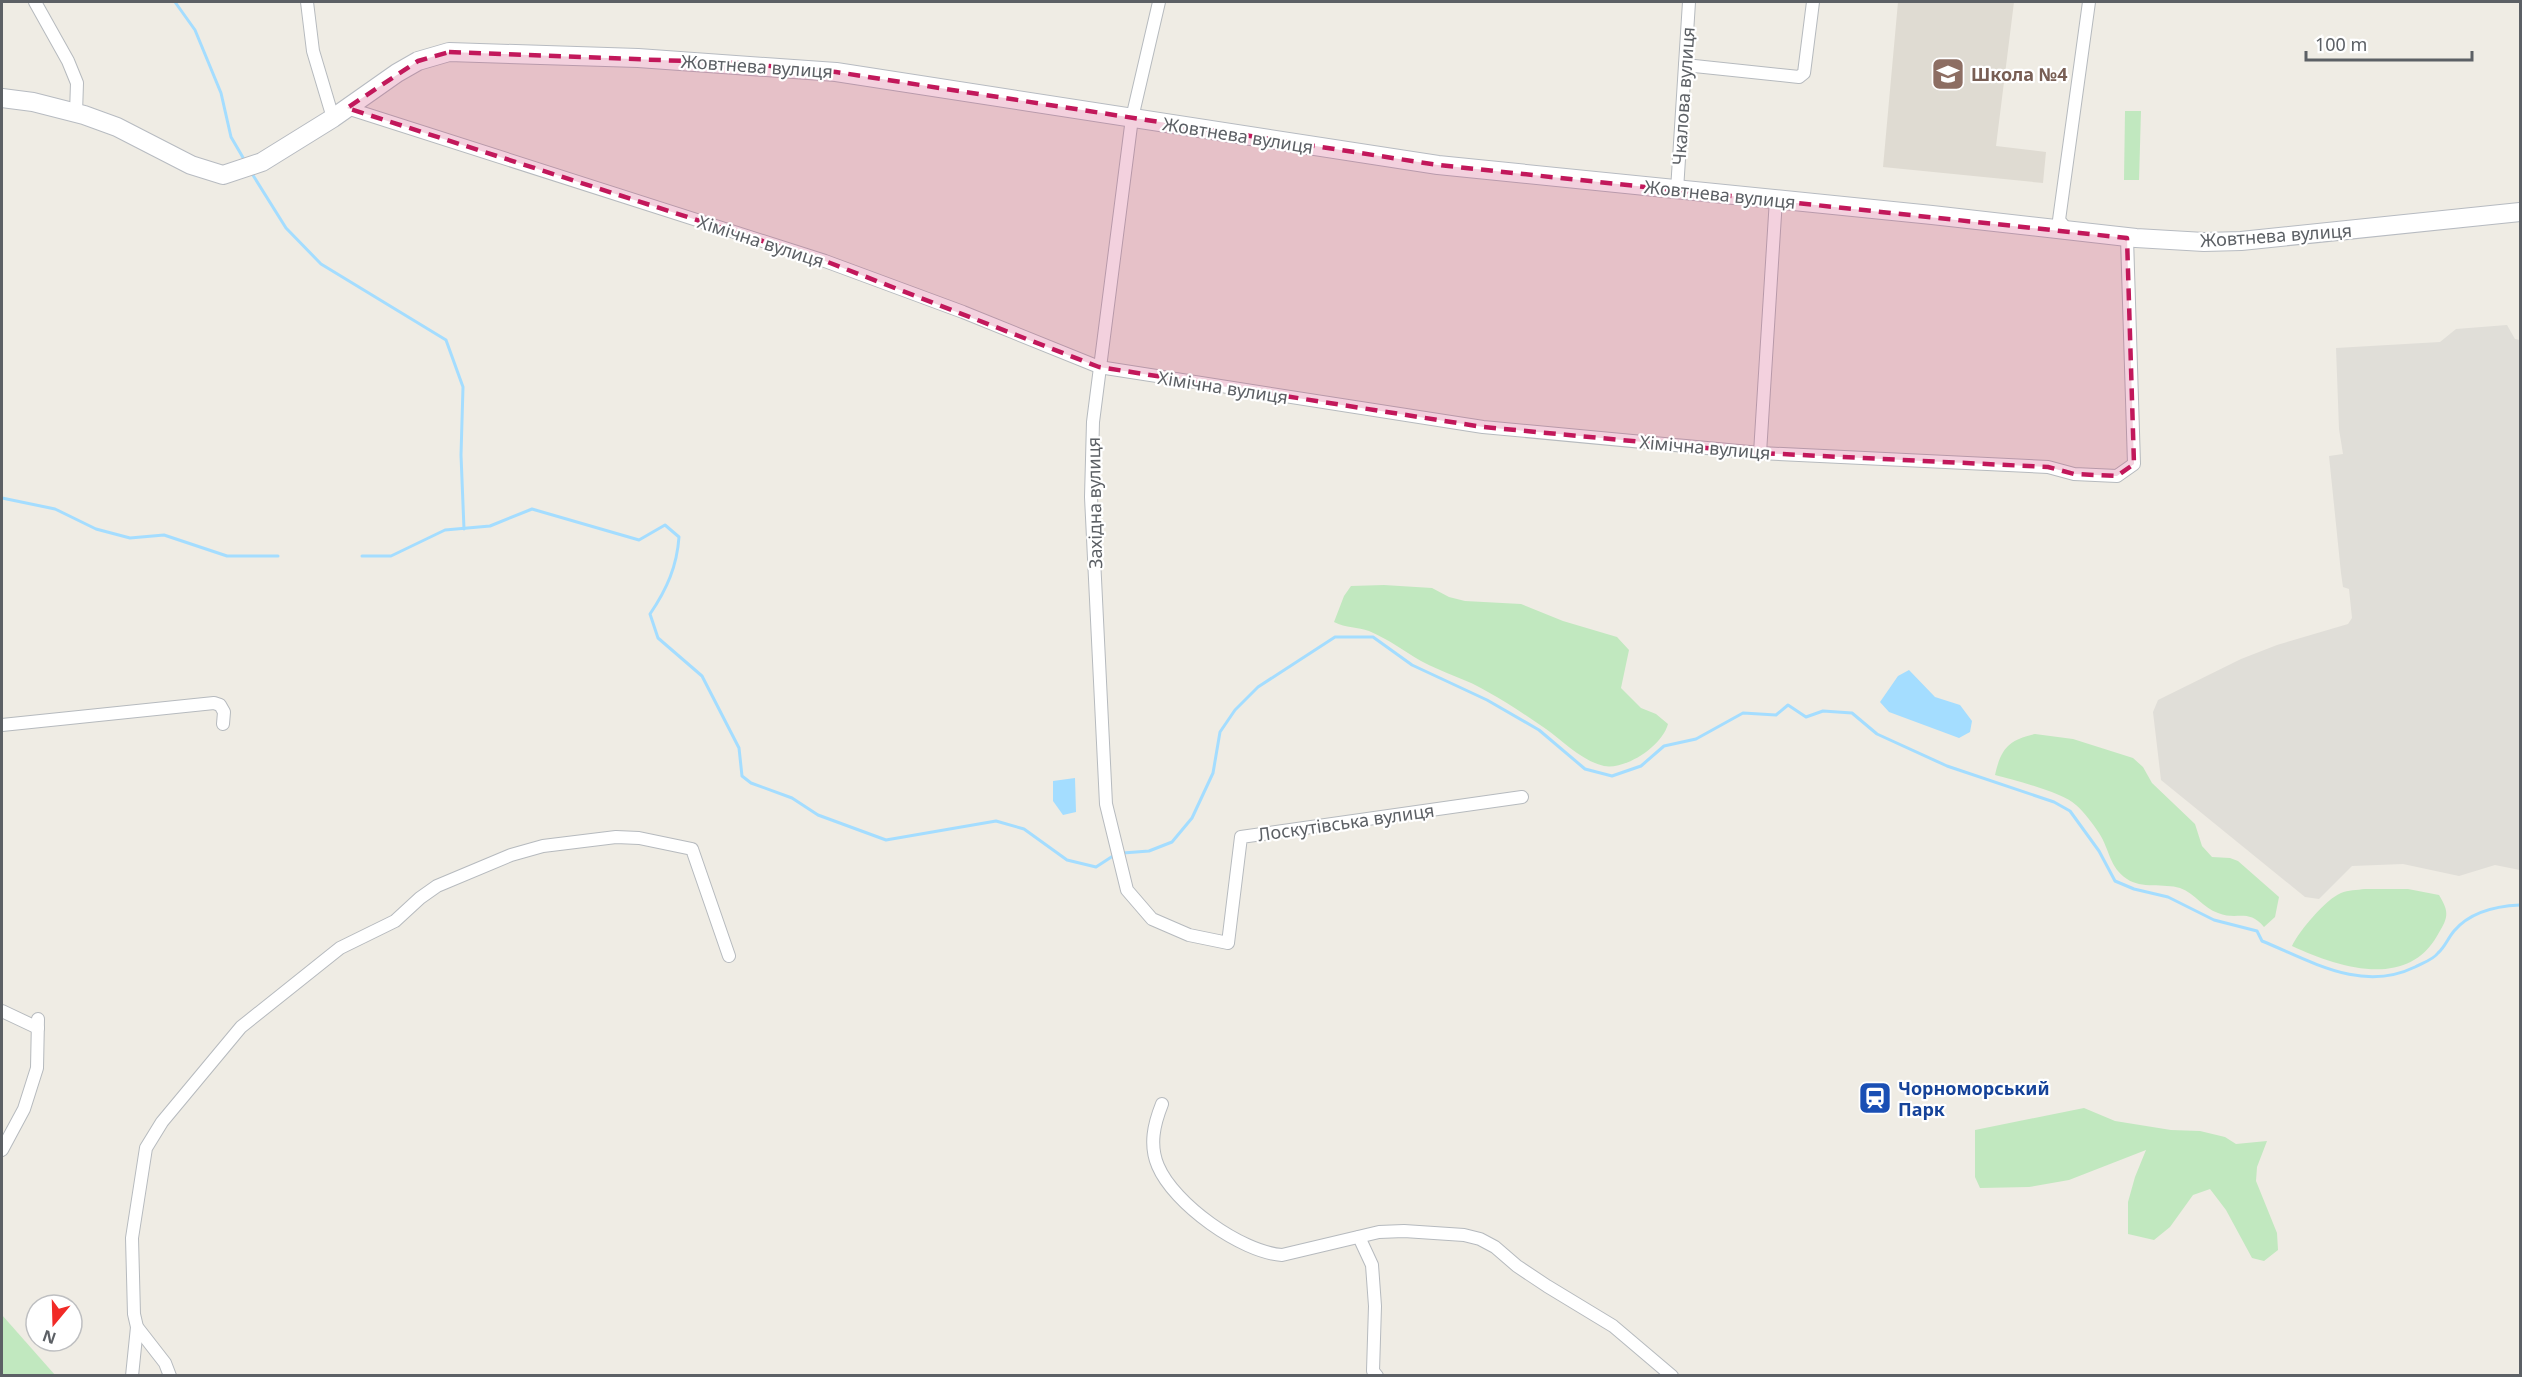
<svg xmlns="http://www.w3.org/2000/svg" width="2522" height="1377" font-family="'Noto Sans',sans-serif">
<rect width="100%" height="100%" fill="#efece4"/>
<!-- industrial -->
<path fill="#e0ded8" d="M2507,325L2515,339L2520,340V870L2495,865L2459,876L2403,864L2352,866L2319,899L2305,897L2161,780L2153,712L2158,700L2241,659L2277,645L2348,624L2352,618L2349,589L2343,587L2341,573L2329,456L2343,454L2339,429L2336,348L2440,342L2456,329Z"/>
<!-- education -->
<path fill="#dfdbd2" d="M1898,2H2014L1996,146L2046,152L2043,183L1883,167Z"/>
<!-- green -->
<g fill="#c1e8bf">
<path d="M2125,111H2141L2139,180H2124Z"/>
<path d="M1384,585L1432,588L1449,597L1465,601L1521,604L1563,621L1617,637L1629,650L1621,688L1641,708L1656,714L1668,724C1662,746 1626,770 1604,766C1582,761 1563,741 1546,729C1527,716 1508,703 1488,692C1467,679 1443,673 1421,661C1404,651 1388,639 1369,631C1358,627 1346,628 1334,622L1344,596L1351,586Z"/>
<path d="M2035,734L2073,739L2133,758L2143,767L2152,783L2195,824L2202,846L2212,857L2230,858L2238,861L2279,897L2275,917L2264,927C2248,908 2237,921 2218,913C2203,908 2196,894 2180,888C2164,883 2141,889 2127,879C2109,867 2110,850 2099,833C2093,824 2084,812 2076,805C2062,792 2014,780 1995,775C2001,748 2009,740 2035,734Z"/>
<path d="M2365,889H2408L2439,895C2450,913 2448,918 2437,936C2406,990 2338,967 2292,946C2299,931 2326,899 2341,893C2348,890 2357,890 2365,889Z"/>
<path d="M2084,1108L2115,1121L2171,1130L2200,1131L2225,1137L2236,1144L2267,1141L2257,1167L2256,1181L2277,1233L2278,1250L2264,1261L2252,1258L2226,1210L2210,1189L2193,1195L2170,1227L2154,1240L2128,1234V1202L2135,1177L2146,1150L2069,1180L2029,1187L1980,1188L1975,1177V1130Z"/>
<path d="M2,1315L55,1375H2Z"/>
</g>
<!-- water -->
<g fill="#a4ddff">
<path d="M1909,670L1935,697L1960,705L1972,721L1970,732L1959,738L1889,712L1880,702L1898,676Z"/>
<path d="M1075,778L1076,812L1063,815L1053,801V781Z"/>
</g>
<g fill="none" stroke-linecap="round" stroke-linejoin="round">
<!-- stream -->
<g stroke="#a4ddff" stroke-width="3">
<path d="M175,2L195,30L221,93L231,137L245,161"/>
<path d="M251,172L286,228L321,264L446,340L463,387L461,455L464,529"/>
<path d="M2,498L55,509L96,529L130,538L164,535L227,556H278"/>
<path d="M362,556H391L445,530L490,526L532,509L639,540L665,525L679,537C677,566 667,589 650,614L658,638L702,676L739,748L742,776L751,783L792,798L818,815L886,840L996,821L1024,829L1067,860L1096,867L1116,854"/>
<path d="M1123,853L1149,851L1172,842L1192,818L1213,773L1220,732L1235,710L1258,687L1335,637H1373L1412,665L1487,700L1539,730L1585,769L1612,776L1641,766L1664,746L1696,739L1743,713L1776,715L1788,705L1806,717L1823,711L1852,713L1877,734L1947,766L2054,802L2070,811L2099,851L2115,881L2134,889L2168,897L2214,920L2257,931L2262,941C2311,961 2362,993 2415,967C2422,963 2433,960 2438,953C2445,947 2448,938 2454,931C2470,912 2497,906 2520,905"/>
</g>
<!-- street casing -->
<g stroke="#b6babe" stroke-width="14">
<g id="street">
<path d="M35,2L68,61L77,83L76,113"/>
<path d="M307,2L313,51L333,118"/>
<path d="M1159,2L1132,118L1093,422L1091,497L1106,804L1127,890L1152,919L1189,935L1228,943L1241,837L1522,797"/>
<path d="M1685,65L1799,77L1804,73L1813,2"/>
<path d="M347,108L825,261L963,312L1099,367L1483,427L1760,453L2048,467L2074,474L2117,476L2134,464L2127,238"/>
<path d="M1677,190L1689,2"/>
<path d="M2068,231L2059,220L2089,2"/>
<path d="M1760,453L1776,199"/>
<path d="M2,725L214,703L220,705L224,712L223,724"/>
<path d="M2,1011L38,1028"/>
<path d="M1162,1104C1154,1124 1149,1145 1158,1166C1174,1204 1241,1252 1282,1255L1379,1232L1404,1231L1464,1235L1480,1239L1495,1247L1517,1266L1547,1286L1613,1326L1672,1376"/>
<path d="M2,1150L24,1109L37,1068L38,1019"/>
<path d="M1359,1237L1372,1265L1375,1306L1373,1371L1377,1376"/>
<path d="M132,1376L137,1327"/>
<path d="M170,1376L165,1363L137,1327L134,1314L132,1238L146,1148L162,1122L241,1027L340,948L395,921L420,898L437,886L511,855L543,846L616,837L639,838L692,849L729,956"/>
</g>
</g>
<!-- secondary casing -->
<g stroke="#b7bbc1" stroke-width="20">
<path id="secondary" d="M2,98L33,102L84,115L117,127L191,165L223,175L262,162L333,118L397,73L418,61L449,52L638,58L836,72L1438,165L1932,215L2136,238L2204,242L2241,241L2520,212"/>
</g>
<!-- street -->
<use href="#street" stroke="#fff" stroke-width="12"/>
<!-- secondary -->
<use href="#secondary" stroke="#fff" stroke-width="18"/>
</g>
<!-- marked area -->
<path fill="#c2185b" fill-opacity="0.2" stroke="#c2185b" stroke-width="4.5" stroke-dasharray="12 8" stroke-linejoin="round" d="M449,52L737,63L836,72L1438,165L2127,238L2134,464L2117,476L2074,474L2048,467L1760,453L1483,427L1099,367L825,261L347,108L418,61Z"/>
<!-- icons -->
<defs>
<g id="school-square" transform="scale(1.725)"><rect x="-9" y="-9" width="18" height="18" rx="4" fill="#8d6e63" stroke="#fff"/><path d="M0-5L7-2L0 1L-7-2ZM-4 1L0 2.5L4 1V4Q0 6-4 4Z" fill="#fff"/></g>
<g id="station-square" transform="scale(1.725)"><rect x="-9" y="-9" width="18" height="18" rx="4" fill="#1a4fb4" stroke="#fff"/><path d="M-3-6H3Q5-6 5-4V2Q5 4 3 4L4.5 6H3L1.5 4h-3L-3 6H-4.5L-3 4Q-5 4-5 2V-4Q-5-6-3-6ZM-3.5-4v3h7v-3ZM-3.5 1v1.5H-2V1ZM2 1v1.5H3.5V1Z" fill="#fff"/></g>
</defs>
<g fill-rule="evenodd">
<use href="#school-square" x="1948" y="74"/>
<use href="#station-square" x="1875" y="1098"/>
</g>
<g text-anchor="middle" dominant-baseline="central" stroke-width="4.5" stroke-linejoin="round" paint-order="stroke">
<!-- street labels -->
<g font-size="18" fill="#5c6065" stroke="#fff">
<text transform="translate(757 66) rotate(4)">Жовтнева вулиця</text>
<text transform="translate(1683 96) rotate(-86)">Чкалова вулиця</text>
<text transform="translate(1238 135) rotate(9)">Жовтнева вулиця</text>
<text transform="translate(1720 194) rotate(6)">Жовтнева вулиця</text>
<text transform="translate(2276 235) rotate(-4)">Жовтнева вулиця</text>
<text transform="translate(761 241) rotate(18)">Хімічна вулиця</text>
<text transform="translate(1223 387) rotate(9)">Хімічна вулиця</text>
<text transform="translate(1705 447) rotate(5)">Хімічна вулиця</text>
<text transform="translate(1094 503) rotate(-91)">Західна вулиця</text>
<text transform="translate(1346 822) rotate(-8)">Лоскутівська вулиця</text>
</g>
<!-- education labels -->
<g font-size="18" font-weight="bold" fill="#785e54" stroke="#fff" text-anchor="start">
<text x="1971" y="74">Школа №4</text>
</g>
<!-- transit labels -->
<g font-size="18" font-weight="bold" fill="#164399" stroke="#fff" text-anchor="start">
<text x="1898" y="1088">Чорноморський<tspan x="1898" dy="21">Парк</tspan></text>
</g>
</g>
<!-- border -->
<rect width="2522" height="1377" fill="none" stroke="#5c6065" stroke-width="6"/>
<!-- north arrow -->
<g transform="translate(54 1323) rotate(199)"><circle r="28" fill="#ffffff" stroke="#bebfc1" stroke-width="1.5"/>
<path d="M0-4.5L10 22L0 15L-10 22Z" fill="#f12a27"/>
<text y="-9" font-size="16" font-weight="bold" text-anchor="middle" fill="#5c6065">N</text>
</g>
<!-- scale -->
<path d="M2306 51v9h166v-9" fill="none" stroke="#5c6065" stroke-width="3"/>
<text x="2315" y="51" font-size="18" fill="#5c6065" stroke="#ffffff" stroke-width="4.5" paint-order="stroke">100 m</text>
</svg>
